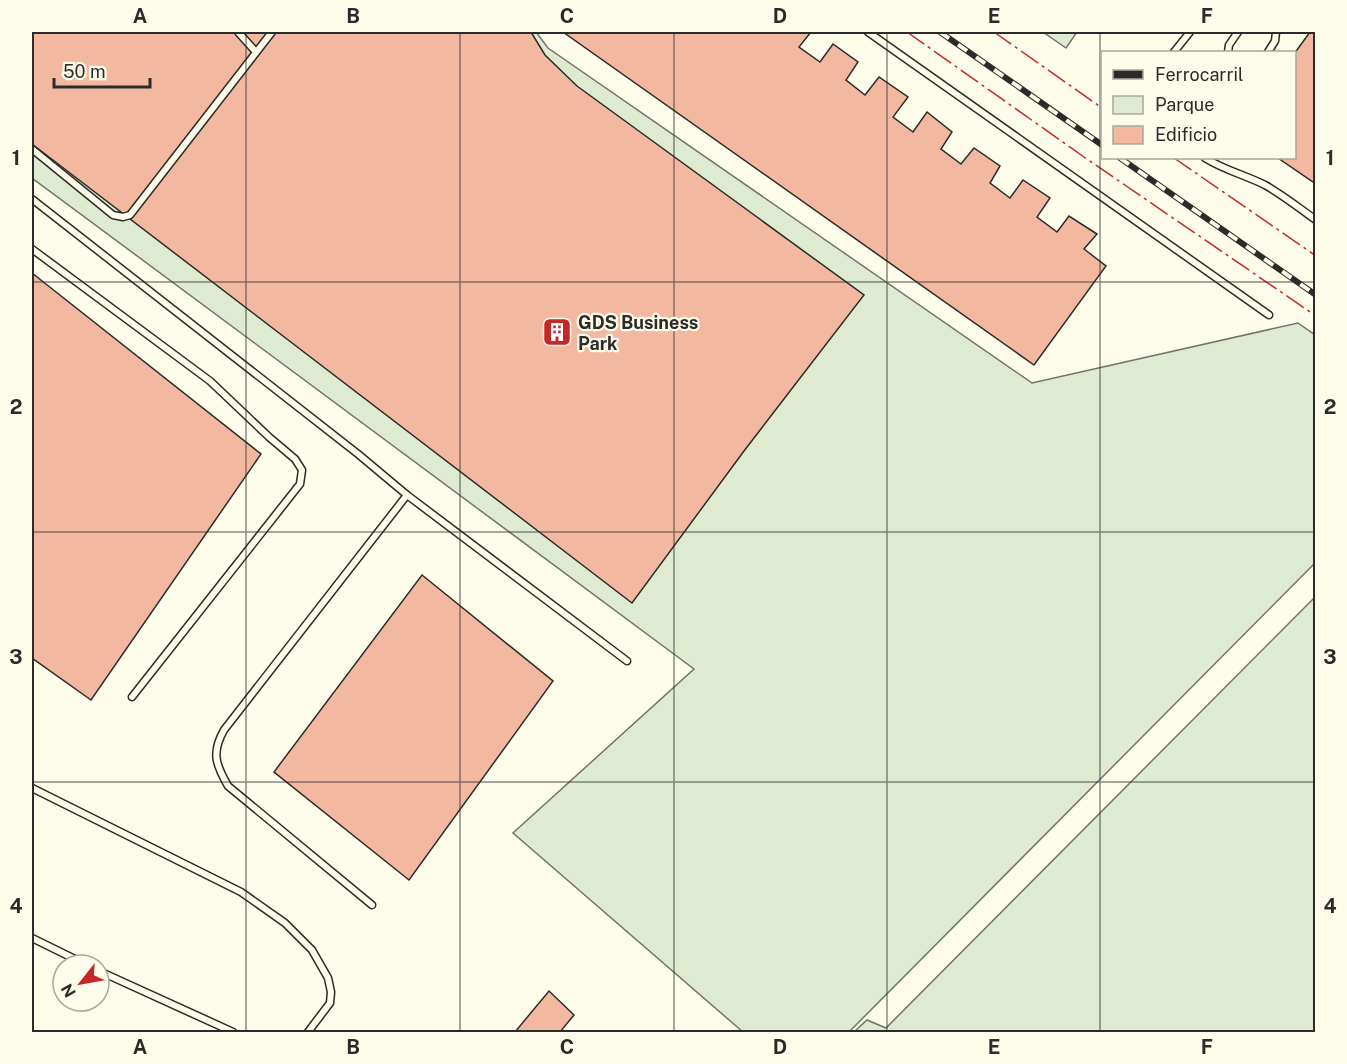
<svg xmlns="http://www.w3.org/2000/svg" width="1347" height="1064" font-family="'Public Sans',sans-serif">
<rect width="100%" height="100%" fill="#fdfbea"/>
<!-- green -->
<g fill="#deebd1" stroke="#74746e" stroke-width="1.5">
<path d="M32,32H536L548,48L1032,383L1298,323L1315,335V563L849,1032H743L513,833L694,669L32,178Z"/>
<path d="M1043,32H1077L1066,48Z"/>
<path d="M1315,597V1032H854L867,1020L886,1028Z"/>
</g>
<!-- building -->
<g fill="#f2b8a0" stroke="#2b2b2b" stroke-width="1.5">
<path d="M32,32H206L228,57L115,157L32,63Z"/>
<path d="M32,32H531L545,55L577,86L864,295L744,451L632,603L32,144Z"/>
<path d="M563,32H811L799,47L820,62L833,44L858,62L846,80L865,95L879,77L908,97L893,117L913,132L927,112L952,132L941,149L961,164L974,148L1000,166L990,183L1010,198L1023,180L1050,198L1037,217L1057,232L1069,216L1097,234L1084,249L1106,266L1034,365Z"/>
<path d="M1310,32H1316V184L1278,158H1294V54Z"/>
<path d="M32,273L261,454L91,700L32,658Z"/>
<path d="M422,575L553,681L409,880L274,772Z"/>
<path d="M549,991L574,1015L560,1032H515Z"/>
</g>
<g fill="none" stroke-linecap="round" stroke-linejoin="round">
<!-- service casing -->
<g stroke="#2b2b2b" stroke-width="9">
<g id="service">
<path d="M238,32L256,52"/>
<path d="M868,32L1269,315"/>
<path d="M1174,52L1190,32"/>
<path d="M1228,52L1229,45L1238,32"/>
<path d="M1268,52L1275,41L1276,32"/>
<path d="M32,149L113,215L123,217L130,215L272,32"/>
<path d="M1205,158C1224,170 1245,175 1265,185C1283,195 1299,208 1316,220"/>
<path d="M32,199L358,454L407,495L627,661"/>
<path d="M32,249L210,381L269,437L295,459L302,470L300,484L132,697"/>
<path d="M32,788L241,892L285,923L312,950L328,978L331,992L330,1003L308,1032"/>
<path d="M372,905L228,786C216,765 211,753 224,730L407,495"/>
<path d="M32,938L87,965"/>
<path d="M99,971L233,1032"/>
</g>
</g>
<!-- service -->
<use href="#service" stroke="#fdfbea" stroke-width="6"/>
<!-- rail casing -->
<g stroke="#2b2b2b" stroke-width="6">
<g id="rail">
<path d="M940,32L1102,145"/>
<path d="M1120,158L1316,295"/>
</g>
</g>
<!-- rail -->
<use href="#rail" stroke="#fdfbea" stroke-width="4" stroke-dasharray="11" stroke-linecap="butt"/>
<!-- power -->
<g stroke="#c62828" stroke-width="1.5" stroke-dasharray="21 4.5 3 4.5" stroke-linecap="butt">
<path d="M907,32L1084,157L1316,316"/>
<path d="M994,32L1102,108"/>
<path d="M1174,158L1316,256"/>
</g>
</g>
<!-- grid -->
<path fill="none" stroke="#2b2b2b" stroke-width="1.5" stroke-opacity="0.55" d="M246,32V1032M460,32V1032M674,32V1032M887,32V1032M1100,32V1032M32,282H1316M32,532H1316M32,782H1316"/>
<!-- icons -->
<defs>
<g id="building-square" transform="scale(1.5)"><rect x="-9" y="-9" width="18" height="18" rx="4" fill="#c62828" stroke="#fdfbea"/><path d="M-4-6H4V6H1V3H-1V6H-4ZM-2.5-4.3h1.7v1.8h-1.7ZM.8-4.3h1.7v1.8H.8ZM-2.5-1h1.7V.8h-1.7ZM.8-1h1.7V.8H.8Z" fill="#fff"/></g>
</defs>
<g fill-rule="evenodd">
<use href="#building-square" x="557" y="332"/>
</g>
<g text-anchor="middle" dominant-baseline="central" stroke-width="4.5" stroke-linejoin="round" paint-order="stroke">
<!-- poi labels -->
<g font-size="18" font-weight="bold" fill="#2b2b2b" stroke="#fdfbea" text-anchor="start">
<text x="578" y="322">GDS Business<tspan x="578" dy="21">Park</tspan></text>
</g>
</g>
<!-- border -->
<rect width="1347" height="1064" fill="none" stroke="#fdfbea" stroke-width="66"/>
<!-- legend -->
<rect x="1101" y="51" width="195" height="108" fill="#fdfbea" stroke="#a9a89e" stroke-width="1.5"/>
<rect x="1113" y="70" width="30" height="9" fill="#2b2b2b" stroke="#a9a89e" stroke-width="1.5"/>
<text x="1155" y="81" font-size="18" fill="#2b2b2b">Ferrocarril</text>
<rect x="1113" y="96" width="30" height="18" fill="#deebd1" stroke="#a9a89e" stroke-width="1.5"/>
<text x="1155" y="111" font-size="18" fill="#2b2b2b">Parque</text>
<rect x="1113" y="126" width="30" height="18" fill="#f2b8a0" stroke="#a9a89e" stroke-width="1.5"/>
<text x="1155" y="141" font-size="18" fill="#2b2b2b">Edificio</text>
<!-- north arrow -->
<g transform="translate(81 983) rotate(239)"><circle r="28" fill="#fdfbea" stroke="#a9a89e" stroke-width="1.5"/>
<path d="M0-4.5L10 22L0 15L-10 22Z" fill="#c62828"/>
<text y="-9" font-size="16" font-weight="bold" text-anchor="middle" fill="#2b2b2b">N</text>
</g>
<!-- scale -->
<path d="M54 78v9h96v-9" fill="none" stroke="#2b2b2b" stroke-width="3"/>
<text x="63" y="78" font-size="18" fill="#2b2b2b" stroke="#fdfbea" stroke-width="4.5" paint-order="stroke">50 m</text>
<rect x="33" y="33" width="1281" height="998" fill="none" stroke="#2b2b2b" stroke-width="2"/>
<g font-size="20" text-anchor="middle" font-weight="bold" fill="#2b2b2b">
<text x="140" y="23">A</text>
<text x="353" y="23">B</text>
<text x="567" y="23">C</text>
<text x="780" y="23">D</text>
<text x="994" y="23">E</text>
<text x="1207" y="23">F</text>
<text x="16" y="165">1</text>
<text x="1330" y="165">1</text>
<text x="16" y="414">2</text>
<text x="1330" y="414">2</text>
<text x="16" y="664">3</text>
<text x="1330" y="664">3</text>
<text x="16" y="913">4</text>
<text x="1330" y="913">4</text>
<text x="140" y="1054">A</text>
<text x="353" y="1054">B</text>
<text x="567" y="1054">C</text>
<text x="780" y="1054">D</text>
<text x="994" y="1054">E</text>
<text x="1207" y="1054">F</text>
</g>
</svg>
